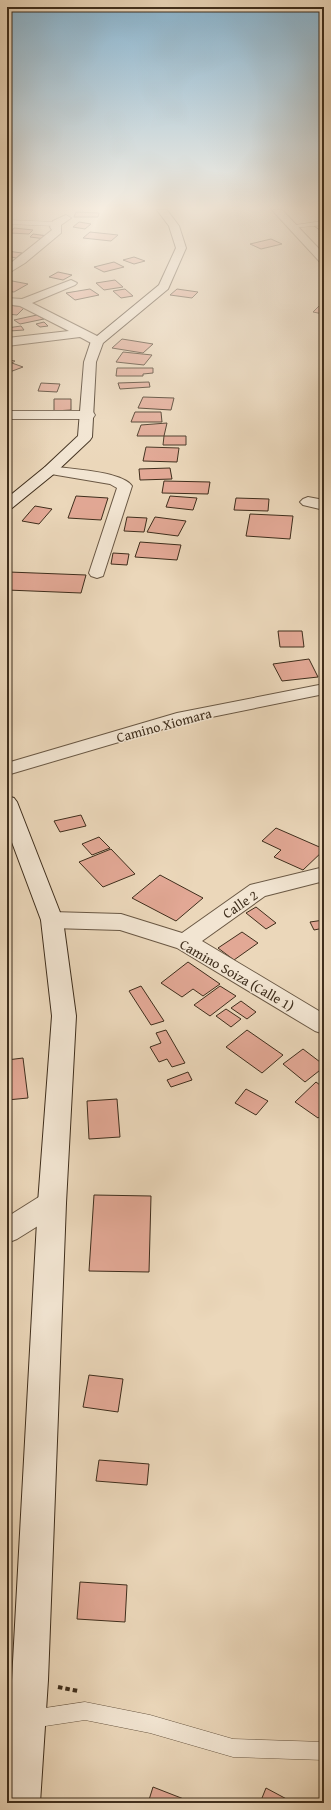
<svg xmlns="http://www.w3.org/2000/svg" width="331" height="1810" font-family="'Gentium Book Plus',serif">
<rect width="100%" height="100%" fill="#ebd7ba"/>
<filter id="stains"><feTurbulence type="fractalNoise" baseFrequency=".005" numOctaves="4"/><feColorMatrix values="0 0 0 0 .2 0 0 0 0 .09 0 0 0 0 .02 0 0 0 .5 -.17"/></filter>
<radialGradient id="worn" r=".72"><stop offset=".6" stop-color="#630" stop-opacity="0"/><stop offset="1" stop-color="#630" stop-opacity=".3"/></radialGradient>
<!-- building -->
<g fill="#e2a895" stroke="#3f2e1c">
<path d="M76,212L99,213L98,217H74Z"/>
<path d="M79,222L91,224L85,229L73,227Z"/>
<path d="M324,225V231H321L314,226Z"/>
<path d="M14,228L33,230L29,234L10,233Z"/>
<path d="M90,232L118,235L111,241L83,238Z"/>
<path d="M33,234L48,236L46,239L30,237Z"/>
<path d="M271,239L282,244L261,249L250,244Z"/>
<path d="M7,251L22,253L16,258L7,256Z"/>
<path d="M134,257L145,261L134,264L123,260Z"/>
<path d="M114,262L124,267L104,272L94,267Z"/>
<path d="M58,272L72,275L63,280L49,277Z"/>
<path d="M7,280L28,284L14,292L7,291Z"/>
<path d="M115,280L123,287L104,290L96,283Z"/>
<path d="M90,289L99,295L75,300L66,293Z"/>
<path d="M125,289L133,296L121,298L113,291Z"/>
<path d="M177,289L198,292L192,298L170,295Z"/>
<path d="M7,305L25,307L17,315L7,314Z"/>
<path d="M320,305L324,306L323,314L313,312Z"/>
<path d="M37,315L44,319L20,324L14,320Z"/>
<path d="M44,322L48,326L40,327L36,324Z"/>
<path d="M21,326L24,330L9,331L7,328Z"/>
<path d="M122,339L153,344L143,353L112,348Z"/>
<path d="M123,352L152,355L144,365L116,362Z"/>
<path d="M10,360L15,361L12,363L23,367L7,373V361Z"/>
<path d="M117,368H153V373L143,374V376H116Z"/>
<path d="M149,382L150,387L120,389L118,383Z"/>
<path d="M41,383L60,384L57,392L38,391Z"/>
<path d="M143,397L174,398L171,410L138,408Z"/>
<path d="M54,399H71V410L54,411Z"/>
<path d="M135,412H161L162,422H131Z"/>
<path d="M167,423L164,436H137L141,425Z"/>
<path d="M164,436H186V445H163Z"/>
<path d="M146,447L179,448L177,462L143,461Z"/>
<path d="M170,468L172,479L140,480L139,469Z"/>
<path d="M164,481L210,482L208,494L162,493Z"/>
<path d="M76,496L108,498L101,520L68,518Z"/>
<path d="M170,496L197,498L193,510L166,507Z"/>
<path d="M236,498L269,499L268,511L234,510Z"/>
<path d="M35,506L52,509L39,524L22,521Z"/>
<path d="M250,514L293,516L290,539L246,536Z"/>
<path d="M127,517L147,518L144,532L124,531Z"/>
<path d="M155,517L186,521L178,536L147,532Z"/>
<path d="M140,542L181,545L177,560L135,557Z"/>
<path d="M113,553L129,554L127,565L111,564Z"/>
<path d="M9,572L86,575L81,593L7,590V578Z"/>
<path d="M278,631H302L304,647H280Z"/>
<path d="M309,659L318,677L282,681L273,664Z"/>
<path d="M81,815L86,826L60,832L54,821Z"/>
<path d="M276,828L324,849V850L303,870L274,857L281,850L262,841Z"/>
<path d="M99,837L110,848L92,855L82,844Z"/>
<path d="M111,849L135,874L103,887L79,862Z"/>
<path d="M160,875L203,898L176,921L132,898Z"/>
<path d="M256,907L276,923L266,929L246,913Z"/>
<path d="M324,920V928L314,930L310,922Z"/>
<path d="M242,932L258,943L234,960L218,948Z"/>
<path d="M188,962L220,984L203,996L193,989L182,997L161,983Z"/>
<path d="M141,986L164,1021L151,1025L129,991Z"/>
<path d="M220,986L236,996L210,1016L194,1005Z"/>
<path d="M241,1001L256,1012L247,1019L231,1008Z"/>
<path d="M226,1009L241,1019L231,1027L216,1016Z"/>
<path d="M166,1030L185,1063L172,1067L167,1059L159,1062L150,1047L161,1043L156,1033Z"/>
<path d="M247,1030L283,1055L262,1073L226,1047Z"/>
<path d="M303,1049L324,1065V1067L305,1082L283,1064Z"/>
<path d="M23,1058L28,1098L7,1100V1060Z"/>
<path d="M188,1072L192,1080L171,1087L167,1080Z"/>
<path d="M316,1082L324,1088V1113L318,1118L295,1102Z"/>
<path d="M246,1089L268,1101L256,1115L235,1103Z"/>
<path d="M117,1099L120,1137L89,1139L87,1101Z"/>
<path d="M94,1195L151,1196L149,1272L89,1271Z"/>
<path d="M89,1375L123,1379L118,1412L83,1407Z"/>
<path d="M99,1460L149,1464L147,1485L96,1481Z"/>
<path d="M80,1582L127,1585L125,1622L77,1619Z"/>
<path d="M153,1787L194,1803H148Z"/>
<path d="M266,1788L294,1803H260Z"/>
</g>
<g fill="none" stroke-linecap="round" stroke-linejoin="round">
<!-- lane casing -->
<g stroke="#6a5844" stroke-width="1">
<g id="lane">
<path d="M7,220L56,222L59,224L56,226L7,224Z"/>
<path d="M324,221V225L292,228L289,226Z"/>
<path d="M85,1702L150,1715L233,1739L324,1742V1760L233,1757L150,1733L85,1720L32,1728L26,1725L23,1719L26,1713L32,1710Z"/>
</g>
</g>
<!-- street casing -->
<g stroke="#6a5844" stroke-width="2">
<g id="street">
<path d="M272,210H282L324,254V263L320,262Z"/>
<path d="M66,215L71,218L61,225V233L25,263L7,274V266L52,230L50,227L53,221Z"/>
<path d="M71,280L77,283L75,285L32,303L101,338L103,341L101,344H93L80,337L7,346V338L69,331L20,306L7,304V298L22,299Z"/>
<path d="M7,411H88L93,412L95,415L93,418L88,419H7Z"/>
<path d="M50,466C68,469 122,471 132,486L103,576L97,578L91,576L89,573L117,488L110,484L45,473L43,470L45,467Z"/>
<path d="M308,497L324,500V510L303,505L300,502L303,499Z"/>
<path d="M324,684V694L187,722L7,775V763L177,713Z"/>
<path d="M324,867V881L265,896L202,941L324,1014V1034L315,1031L177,948L120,930L52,928L44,925L41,920L44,915L52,912L121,914L182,933L250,885Z"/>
<path d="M52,1192L62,1195L66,1203L62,1211L17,1239L7,1243V1217L42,1195Z"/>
</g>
</g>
<!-- secondary casing -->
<g stroke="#3f2e1c" stroke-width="2">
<g id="secondary">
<path d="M157,210H167L179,226L186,248L168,289L103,343L96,362L92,437L90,440L55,473L12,508L7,510V498L45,467L78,436L84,362L91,341L159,285L176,248L169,226Z"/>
<path d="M7,796L14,798L17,802L63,920L76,1016L66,1203L48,1680L40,1803H7V1744L12,1680L38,1203L52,1016L41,920L7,829Z"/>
</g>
</g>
<!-- path -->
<path stroke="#3f2e1c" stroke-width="4" stroke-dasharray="4.5 3" stroke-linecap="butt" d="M58,1687L78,1691"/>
<!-- lane -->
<use href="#lane" fill="#f2e5d2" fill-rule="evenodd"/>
<!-- street -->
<use href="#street" fill="#f2e5d2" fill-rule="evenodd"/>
<!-- secondary -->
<use href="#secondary" fill="#f2e5d2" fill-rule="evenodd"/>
</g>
<!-- sky -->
<linearGradient id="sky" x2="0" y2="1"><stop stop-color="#88b6d3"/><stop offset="0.45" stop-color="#f6ede0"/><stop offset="1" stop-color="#f6ede0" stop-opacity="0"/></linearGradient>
<rect width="331" height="463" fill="url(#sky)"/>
<g text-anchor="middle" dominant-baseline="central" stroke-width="3" stroke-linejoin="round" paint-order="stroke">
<!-- street labels -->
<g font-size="14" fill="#3f2e1c" stroke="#f2e5d2">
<text transform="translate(164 725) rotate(-15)">Camino Xiomara</text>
<text transform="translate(240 904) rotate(-34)">Calle 2</text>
<text transform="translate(237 975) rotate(30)">Camino Soiza (Calle 1)</text>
</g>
</g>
<!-- margin -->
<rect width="331" height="1810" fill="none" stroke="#ebd7ba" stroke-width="24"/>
<rect x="8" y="8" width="315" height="1794" fill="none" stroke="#3f2e1c" stroke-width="2"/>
<rect x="12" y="12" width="307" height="1786" fill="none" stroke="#3f2e1c"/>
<rect width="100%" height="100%" filter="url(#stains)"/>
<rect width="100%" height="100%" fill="url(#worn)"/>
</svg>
